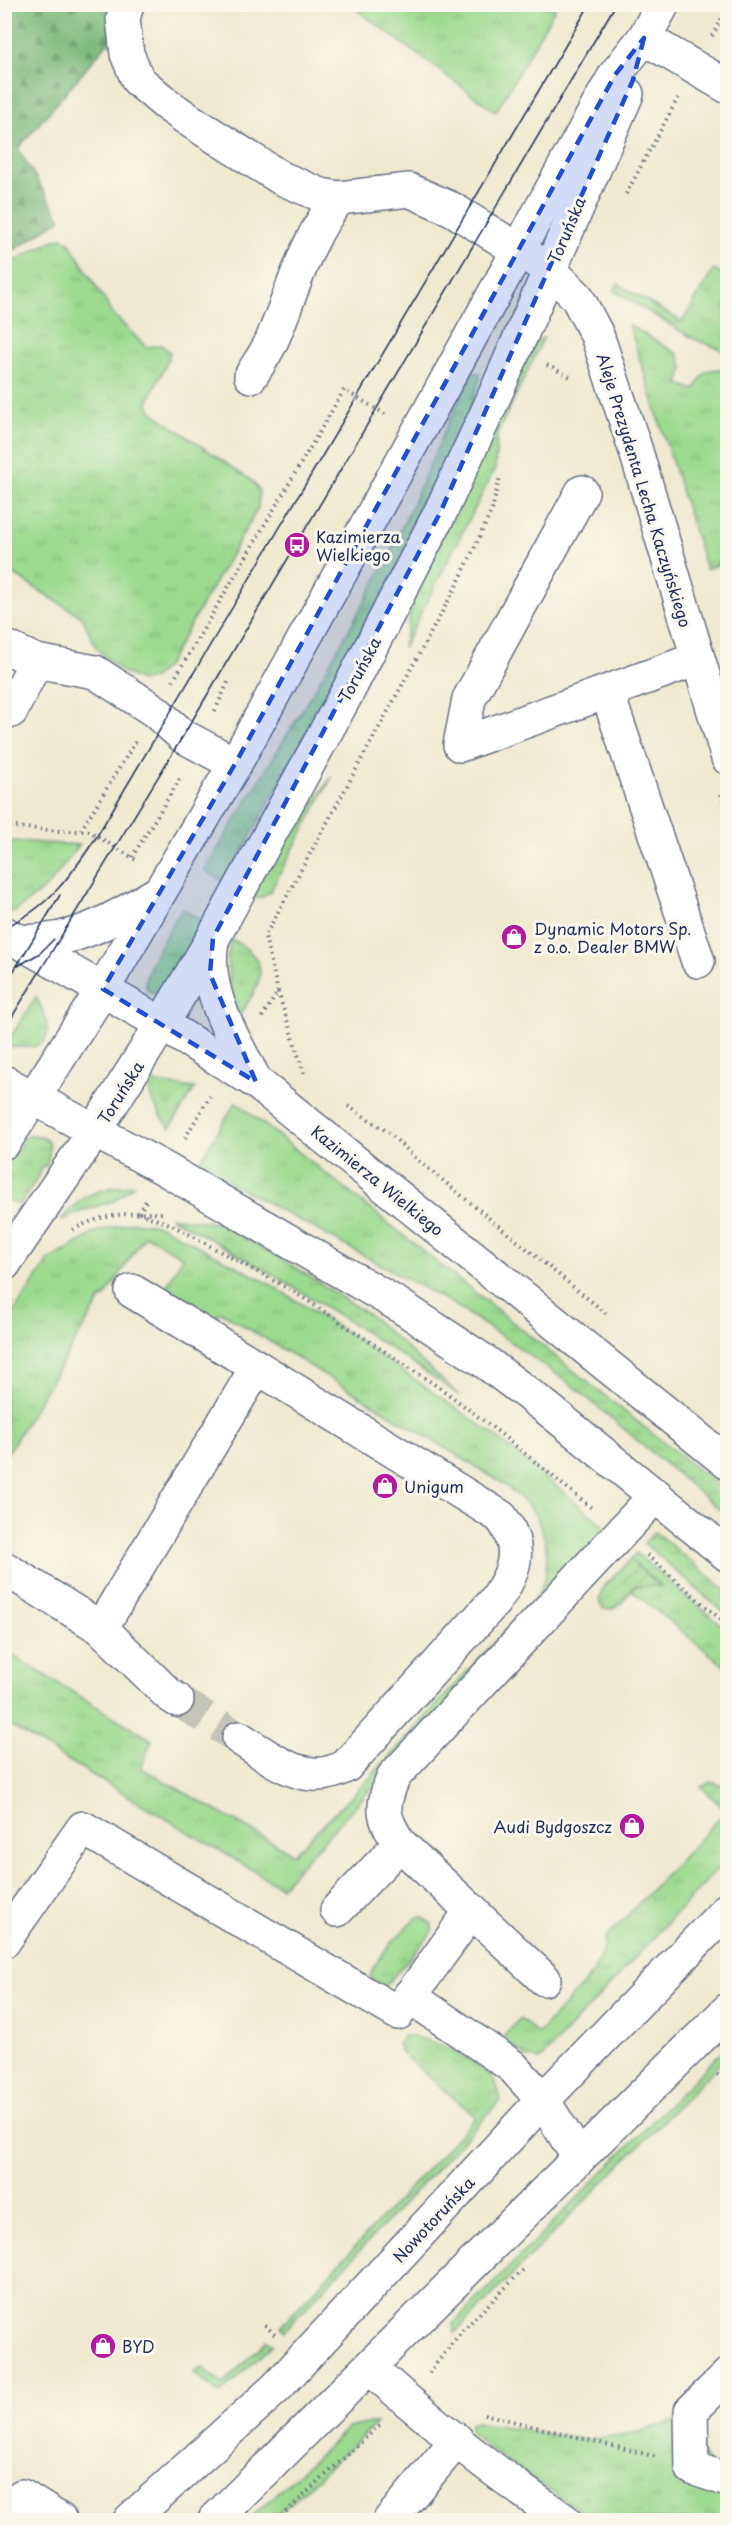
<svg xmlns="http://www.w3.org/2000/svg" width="732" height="2525" font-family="'Playpen Sans',sans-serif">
<defs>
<pattern id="grass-tufts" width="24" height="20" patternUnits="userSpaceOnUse" patternTransform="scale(1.5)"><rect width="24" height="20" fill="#9cda8f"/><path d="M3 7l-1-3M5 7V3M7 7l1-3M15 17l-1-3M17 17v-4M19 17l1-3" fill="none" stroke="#86bb7e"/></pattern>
<pattern id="forest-firs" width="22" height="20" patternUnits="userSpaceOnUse" patternTransform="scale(1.5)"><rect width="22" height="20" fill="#7dba7a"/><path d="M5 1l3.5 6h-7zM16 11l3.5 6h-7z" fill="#669867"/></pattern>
<pattern id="garden-furrows" width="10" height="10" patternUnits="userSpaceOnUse" patternTransform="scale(1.5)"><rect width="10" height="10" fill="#9cda8f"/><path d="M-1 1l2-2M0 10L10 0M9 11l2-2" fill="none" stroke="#86bb7e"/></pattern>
</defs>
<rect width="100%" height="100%" fill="#fbf7ec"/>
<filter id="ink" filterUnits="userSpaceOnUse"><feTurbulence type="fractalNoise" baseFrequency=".0167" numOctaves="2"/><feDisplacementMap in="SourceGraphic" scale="12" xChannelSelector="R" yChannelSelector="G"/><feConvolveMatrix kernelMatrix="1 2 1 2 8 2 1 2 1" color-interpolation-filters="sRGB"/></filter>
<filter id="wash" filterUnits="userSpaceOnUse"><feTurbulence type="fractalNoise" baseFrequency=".008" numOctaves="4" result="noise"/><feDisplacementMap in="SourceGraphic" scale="24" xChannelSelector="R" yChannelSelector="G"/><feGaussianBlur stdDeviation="1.35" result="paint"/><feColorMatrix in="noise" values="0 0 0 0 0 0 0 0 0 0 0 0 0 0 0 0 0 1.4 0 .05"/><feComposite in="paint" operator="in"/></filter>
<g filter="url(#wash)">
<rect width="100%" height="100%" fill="#efe9cf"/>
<!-- grass -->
<g fill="url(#grass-tufts)" stroke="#5c8476" stroke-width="1.5">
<path d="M350,5H557L496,112Z"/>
<path d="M63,238L69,242L113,314L146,347L161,345L170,352C166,370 154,385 148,403L152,412L252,481L259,490L258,508L166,667L152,679L141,681L121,671L97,649L82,617L5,569L4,266L56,239Z"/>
<path d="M714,269L727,277V316L725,321L727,323V354L718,348L694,339L614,291L618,284L682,322Z"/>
<path d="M629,325L678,354L683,368L679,384L695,390C701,374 710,364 727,372V559L718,562V565L706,569Z"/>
<path d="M544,337L497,434L495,469L403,648L415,592L533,345Z"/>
<path d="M474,373H479L480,378L468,416L399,565L225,883L205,870C265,770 329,671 383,567C415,504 439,438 471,375Z"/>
<path d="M332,777L270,892L262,897L253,899L264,868Z"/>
<path d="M5,841H10L79,845L50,884L13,913L5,909Z"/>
<path d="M182,909L204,922L202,926L198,927V934L162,990C158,992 154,995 149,991C134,981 175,921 182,909Z"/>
<path d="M231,939C276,962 260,983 239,1017C231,991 223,966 231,939Z"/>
<path d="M36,997C56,1036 53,1052 5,1046Z"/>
<path d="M149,1082L195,1088L170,1128C161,1116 146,1097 149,1082Z"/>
<path d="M236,1102L727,1493V1516L573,1386L505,1338L451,1303L229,1182L199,1162Z"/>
<path d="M34,1135C54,1138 51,1151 46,1166L41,1167L40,1174L20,1205L5,1199V1164L27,1136Z"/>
<path d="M134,1185L114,1201L85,1210L60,1221C80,1195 101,1186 134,1185Z"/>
<path d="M170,1217L218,1223L290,1264L372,1317L459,1395C365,1330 270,1270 170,1217Z"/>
<path d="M133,1222L159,1225L268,1283L349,1334L493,1434L608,1529L281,1887L5,1723V1651L152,1740L141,1768L293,1854L366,1782L538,1595C553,1567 548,1526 526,1503C517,1494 506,1486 496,1479L221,1312L210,1321L162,1293L183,1257L145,1235L104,1299L102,1297L7,1454L5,1453V1325L49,1260L98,1231Z"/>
<path d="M655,1532L727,1591V1615L644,1543Z"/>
<path d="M636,1553L727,1630V1668L630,1589L642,1584L660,1585L630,1560Z"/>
<path d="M727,1805V1859L540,2060L527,2057L504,2039L503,2037L520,2018L538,2034L594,1972C596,1959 606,1953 605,1939L726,1811L723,1808Z"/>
<path d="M423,1917L432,1924V1931L428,1937L387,1984L383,1986L371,1980C367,1965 405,1929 416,1918Z"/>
<path d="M404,2036C431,2036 504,2069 500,2101L284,2331L281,2326L476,2117L401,2053L398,2043Z"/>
<path d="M727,2046V2056L455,2333L453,2324L460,2317Z"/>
<path d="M267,2340L273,2344L220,2394L194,2373L201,2367L223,2384Z"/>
<path d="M680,2419L727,2494V2520H594L500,2457L470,2432V2424L477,2422L586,2440L639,2432Z"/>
<path d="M370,2423L376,2424L272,2520H248L348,2428Z"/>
</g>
<!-- forest -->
<path fill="url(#forest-firs)" stroke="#4c746c" stroke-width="1.5" d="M5,5H140L18,149L61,219L5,256Z"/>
<!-- garden -->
<g fill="url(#garden-furrows)" stroke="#5c8476" stroke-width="1.5">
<path d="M630,1560L661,1586H634C626,1594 622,1612 604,1609L599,1601L603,1587Z"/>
<path d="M711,1782L727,1786V1805L723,1808L701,1787Z"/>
</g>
</g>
<g filter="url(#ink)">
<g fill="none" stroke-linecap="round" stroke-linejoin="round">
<!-- minor-tunnel -->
<path stroke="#c5c4b8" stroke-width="33" stroke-dasharray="33 16" stroke-linecap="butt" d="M177,1700L239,1738"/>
<!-- minor casing -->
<g stroke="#657086" stroke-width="36">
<g id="minor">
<path d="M127,4L123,19L127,54L138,80L165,103L189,120L281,178L321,195L339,198L409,190L452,209L549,269L577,297L597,335L635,448L728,758"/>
<path d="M644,38L728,87"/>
<path d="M251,376C258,364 267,352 272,340C293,291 305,240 339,198"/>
<path d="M582,492L469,699L460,745L697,659"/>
<path d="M4,646L36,661"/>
<path d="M607,692L698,961"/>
<path d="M11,711L36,661L95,672L155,711L183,736L235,764"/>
<path d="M18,941C71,945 113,920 156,894"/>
<path d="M212,941C203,992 233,1038 256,1082"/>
<path d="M103,989L235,764L615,75L644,38L663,4"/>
<path d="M162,1024L213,938L348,691L440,513L490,406L627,94"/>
<path d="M4,1142L34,1097"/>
<path d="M4,1264L94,1132"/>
<path d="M4,1568L101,1628L257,1367L132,1291"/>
<path d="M101,1628L168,1694L177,1700"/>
<path d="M239,1738C273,1759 306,1789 346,1766L494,1602C515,1573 524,1548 501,1517L257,1367"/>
<path d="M337,1910L400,1844"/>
<path d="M4,1941L83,1828L398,2013L472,1910"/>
<path d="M544,1979L400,1844C381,1816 381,1806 394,1776L656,1495"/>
<path d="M409,1996L512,2066L543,2100L579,2158"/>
<path d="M370,2368C431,2423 497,2474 564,2520"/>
<path d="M728,2375L691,2411L692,2468L728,2480"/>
<path d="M4,2511L22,2496L60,2520"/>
<path d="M390,2520L457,2440"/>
</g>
</g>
<!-- major casing -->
<g stroke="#657086" stroke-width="36">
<g id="major">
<path d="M4,933L162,1024L256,1082L728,1463"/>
<path d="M4,1082L165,1169L397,1304L484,1361L548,1409L728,1555"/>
<path d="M34,1097L103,989"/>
<path d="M94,1132L162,1024"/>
<path d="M130,2520L277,2387L543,2100L728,1909"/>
<path d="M215,2520L728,2010"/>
</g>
</g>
<!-- path -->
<g stroke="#657086" stroke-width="4" stroke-dasharray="1.5 4.5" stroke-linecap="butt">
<path d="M712,36L728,7"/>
<path d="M626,194L678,98"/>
<path d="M547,365L572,378"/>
<path d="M173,681L344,390L385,414"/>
<path d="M215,711L228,682"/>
<path d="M721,794L728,813"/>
<path d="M4,826L60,831H89L136,860"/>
<path d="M81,830L136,741"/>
<path d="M132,857L181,777"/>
<path d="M278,992L304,1073"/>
<path d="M262,1017L278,992L265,936L458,583L492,510L500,476"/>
<path d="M348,1106L388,1132L419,1161L608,1315"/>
<path d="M185,1138L210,1096"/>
<path d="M139,1213L146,1201"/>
<path d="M139,1213L170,1224L296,1293L443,1390L501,1434L594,1510"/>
<path d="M73,1230C102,1213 131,1213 164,1213"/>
<path d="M4,1310L13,1298"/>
<path d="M647,1555L728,1626"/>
<path d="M717,2074L728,2083"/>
<path d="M265,2325L276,2336"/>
<path d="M429,2373L461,2332L523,2270"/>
<path d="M484,2414L657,2457"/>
<path d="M277,2520L381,2424"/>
</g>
<!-- minor -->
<use href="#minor" stroke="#fff" stroke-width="33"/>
<!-- major -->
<use href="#major" stroke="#fff" stroke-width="33"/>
<!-- tram -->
<g stroke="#1b2f5e" stroke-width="1.5">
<path d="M4,927C47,910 73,873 97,836L590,4"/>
<path d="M18,966L40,953L54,939"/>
<path d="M4,987L60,895"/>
<path d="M4,1030L183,736L616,4"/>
</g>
</g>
</g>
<!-- marked area -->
<path fill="#1d4ed8" fill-opacity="0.2" stroke="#1d4ed8" stroke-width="4.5" stroke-dasharray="12 8" stroke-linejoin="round" d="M644,38L633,80L440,513L213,938L210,974L256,1082L103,989L235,764L615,75Z"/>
<!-- icons -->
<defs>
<g id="bus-disc" transform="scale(1.35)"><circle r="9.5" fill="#b5179e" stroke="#fbf7ec"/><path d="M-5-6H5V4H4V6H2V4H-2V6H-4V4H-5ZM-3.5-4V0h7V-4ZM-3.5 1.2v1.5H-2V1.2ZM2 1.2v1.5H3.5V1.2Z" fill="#fff"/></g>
<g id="shop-disc" transform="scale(1.35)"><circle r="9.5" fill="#b5179e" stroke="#fbf7ec"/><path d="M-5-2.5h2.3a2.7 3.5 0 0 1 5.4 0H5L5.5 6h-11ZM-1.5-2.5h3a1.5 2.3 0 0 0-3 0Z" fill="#fff"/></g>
</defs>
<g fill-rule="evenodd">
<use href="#bus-disc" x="297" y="545"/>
<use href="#shop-disc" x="514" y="937"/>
<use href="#shop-disc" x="385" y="1486"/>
<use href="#shop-disc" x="632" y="1826"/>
<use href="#shop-disc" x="103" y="2346"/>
</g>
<g text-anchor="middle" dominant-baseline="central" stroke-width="6" stroke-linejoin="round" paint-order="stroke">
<!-- street labels -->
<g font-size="16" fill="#1b2f5e" stroke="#fbf7ec">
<text transform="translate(566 230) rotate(-67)">Toruńska</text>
<text transform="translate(645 490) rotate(73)">Aleje Prezydenta Lecha Kaczyńskiego</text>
<text transform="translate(359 669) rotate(-62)">Toruńska</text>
<text transform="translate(120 1092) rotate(-58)">Toruńska</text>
<text transform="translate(378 1180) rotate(39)">Kazimierza Wielkiego</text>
<text transform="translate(433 2219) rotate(-47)">Nowotoruńska</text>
</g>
<!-- poi labels -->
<g font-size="16" fill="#1b2f5e" stroke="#fbf7ec" text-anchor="start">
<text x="316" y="536">Kazimierza<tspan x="316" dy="18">Wielkiego</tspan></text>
<text x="534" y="928">Dynamic Motors Sp.<tspan x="534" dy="18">z o.o. Dealer BMW</tspan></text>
<text x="404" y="1486">Unigum</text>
<text x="612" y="1826" text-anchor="end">Audi Bydgoszcz</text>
<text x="122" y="2346">BYD</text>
</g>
</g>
<!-- margin -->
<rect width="732" height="2525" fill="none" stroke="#fbf7ec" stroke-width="24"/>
</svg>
